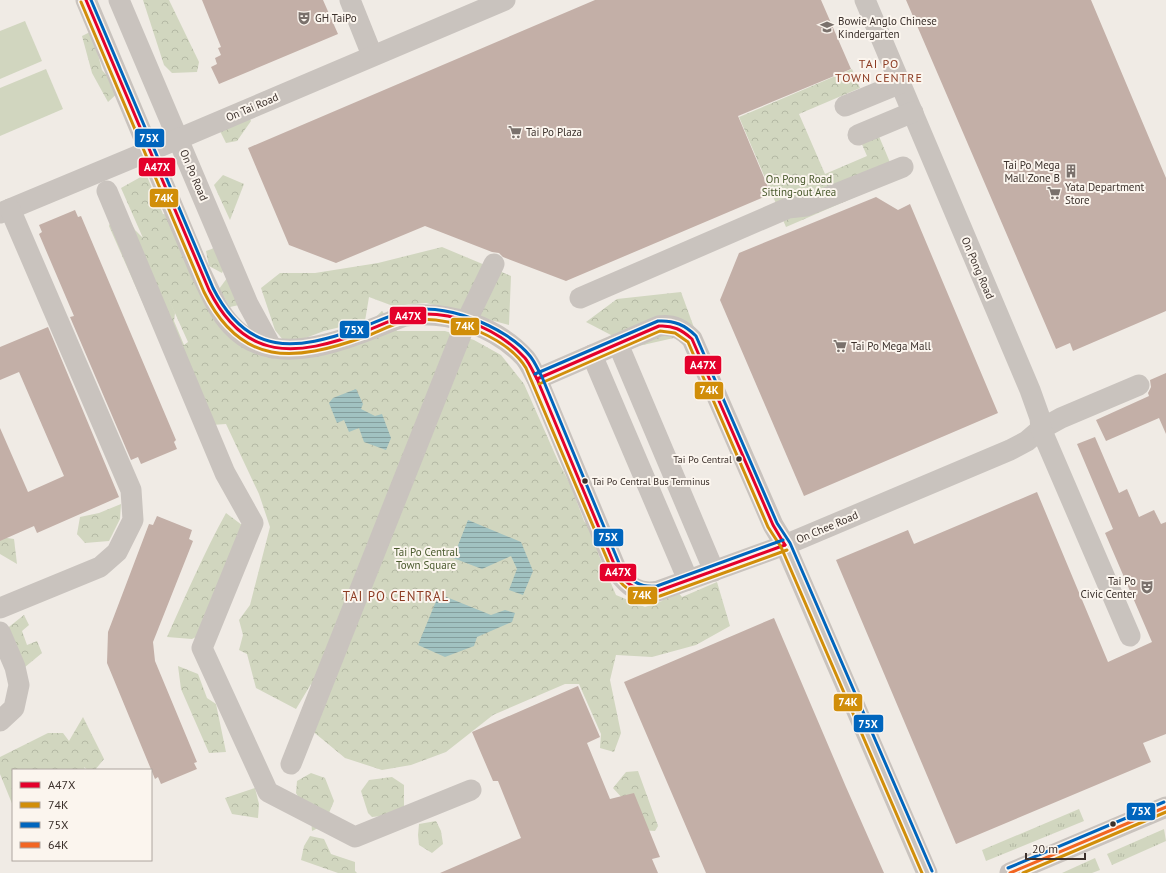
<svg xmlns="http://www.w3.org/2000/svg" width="1166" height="873" font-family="'PT Sans',sans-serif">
<defs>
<pattern id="grass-tufts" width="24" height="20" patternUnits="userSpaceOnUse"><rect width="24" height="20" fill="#d1d6bf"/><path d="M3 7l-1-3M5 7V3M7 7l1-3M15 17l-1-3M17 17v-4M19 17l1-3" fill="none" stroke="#b4b8a4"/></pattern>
<pattern id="forest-crowns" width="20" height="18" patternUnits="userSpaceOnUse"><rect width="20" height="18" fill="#d1d6bf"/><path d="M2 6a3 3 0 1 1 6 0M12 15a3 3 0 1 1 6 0" fill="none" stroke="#b4b8a4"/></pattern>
<pattern id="water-rules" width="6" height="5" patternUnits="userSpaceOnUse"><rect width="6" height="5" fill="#a1c2c1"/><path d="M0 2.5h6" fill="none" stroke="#849e9d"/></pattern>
</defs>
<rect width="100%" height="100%" fill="#f0ebe5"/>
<!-- grass -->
<g fill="url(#grass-tufts)">
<path d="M1079,809L1084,821L986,861L982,850Z"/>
<path d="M1164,829L1166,841L1112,865L1107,854Z"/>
<path d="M1095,858L1100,870L1092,873H1062Z"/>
</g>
<!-- forest -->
<g fill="url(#forest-crowns)" fill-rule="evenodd">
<path d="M143,0H169L199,62L197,72L172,73L164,65Z"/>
<path d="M92,31L102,70L120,91L108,102L92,73L82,36Z"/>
<path d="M852,69L860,88L799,114L825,174L867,156L861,142L878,134L897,179L786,227L739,117Z"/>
<path d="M248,115L251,121L237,141L226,143L218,127Z"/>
<path d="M146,174L163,214L172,215L218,321L261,352L367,325L382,311L397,331H445L474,340L501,355L524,384L558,461L571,486L584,521L596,534L598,553L616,595L645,607L662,601L668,591H677L682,597L717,582L730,626L696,645L652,657L616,655L610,680L621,733L614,752L600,748L601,734L579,684H565L493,715L446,752L411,765L382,770L345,758L310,729L311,684L296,709L256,688L247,654L239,650L243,635L239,620L250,605L270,527L259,494L226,424L197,426L109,226L119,201L135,230L143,238L121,188ZM165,291L188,342L184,345L174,321L175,313Z"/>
<path d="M223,175L244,184L230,220L214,185Z"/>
<path d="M220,246L227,262L222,273L209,266L206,251Z"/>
<path d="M442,247L511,276L509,325L426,303L393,306L369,297L365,321L324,331L287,345L275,330L261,288L280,273H315L378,263Z"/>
<path d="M230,274L239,305L230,307L219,289Z"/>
<path d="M681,292L696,333L634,347L586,322L617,299Z"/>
<path d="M121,504L120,519L109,541L85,543L77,534L80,517L99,513Z"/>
<path d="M226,513L242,525L204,633L192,639L167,637C186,595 204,553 226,513Z"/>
<path d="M0,537L14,539L17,564L0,554Z"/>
<path d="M24,615L29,625L22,631L27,645L37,641L42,653L19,672L5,630Z"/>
<path d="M178,666L198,674L207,698L216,704L226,752L209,753L181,689Z"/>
<path d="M83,717L104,759L95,770H88L84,767L85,770H13V806L0,774V757L48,733H63L69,741Z"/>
<path d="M638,771L658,826L655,831L639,830L624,800L613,788L626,772Z"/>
<path d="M311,773L325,778L334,801L324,825L312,831L311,819L296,793L297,781Z"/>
<path d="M392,777L404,785V809L392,815L372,817L368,813L361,791L369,780Z"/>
<path d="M255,788L259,804L258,818L232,814L225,798Z"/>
<path d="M436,821L441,831L443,844L432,853L419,845L418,835L419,824Z"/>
<path d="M310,836L324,839L331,854L355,862V871L357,873H338L301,860L304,846Z"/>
</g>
<!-- garden -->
<g fill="#d1d6bf">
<path d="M25,21L42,61L0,79V31Z"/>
<path d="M46,69L63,109L0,136V88Z"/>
</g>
<!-- water -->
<g fill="url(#water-rules)">
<path d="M356,389L363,404L361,409L375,416L382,414L391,438L386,450L364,442L359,428L349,432L344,420L337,423L329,403L333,398Z"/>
<path d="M468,520L521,542L533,571L523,595L509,590L517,569L511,556L482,569L453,558Z"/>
<path d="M439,594L491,615L505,610L515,613L512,622L477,637L474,646L445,657L418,645Z"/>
</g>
<!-- building -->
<g fill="#c3afa7">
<path d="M202,0H323L338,34L219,84L211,67L217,64L215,58L221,55L218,48L221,47Z"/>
<path d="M595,0H821L851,69L738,116L771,194L566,281L503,257L499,253L492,252L425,226L336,263L289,245L248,148Z"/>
<path d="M906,0H1091L1166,178V311L1073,351L1070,343L1056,349Z"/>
<path d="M876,197L898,210L910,204L998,413L804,496L720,300L739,253Z"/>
<path d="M75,210L78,217L81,216L176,440L174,442L177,449L141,464L138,457L131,460L70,317L74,316L39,234L42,232L39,225Z"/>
<path d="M48,327L119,497L37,533L34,526L0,541V428L28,492L64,476L19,372L0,380V347Z"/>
<path d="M1166,373V434L1159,418L1106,441L1096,420L1149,396L1148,393L1151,387L1150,380Z"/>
<path d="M1095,437L1119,493L1127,489L1139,517L1154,510L1161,524L1166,522V734L1143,743L1151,762L956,844L836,560L908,530L914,544L1037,492L1108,662L1152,642L1105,533L1113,529L1077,444Z"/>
<path d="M157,516L192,530L189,539L193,541L153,642L155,661L197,762L194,763L197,769L161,784L158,777L155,779L107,663L108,632L149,524L153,525Z"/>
<path d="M774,618L846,787L884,873H706L624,682Z"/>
<path d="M578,686L600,737L587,743L610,799L634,793L660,857L652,859L658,873H440L521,838L498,781H493L472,732Z"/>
</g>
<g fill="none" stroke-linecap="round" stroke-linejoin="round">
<!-- minor -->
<g stroke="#c9c3be" stroke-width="21">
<path d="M86,0L198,267C208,287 216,309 231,325C276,375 354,335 405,316C447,310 496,326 525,358C530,364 533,372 537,379L617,571C628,586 638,595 658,591L785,545L1010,450L1027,441L1041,429L1061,418L1139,385"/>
<path d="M119,0L248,304L272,348"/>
<path d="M350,0L372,55"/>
<path d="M865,0L1030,390L1040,418L1041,429L1130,636"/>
<path d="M845,106L901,83"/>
<path d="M858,135L913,112"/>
<path d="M107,191L225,473L253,523L202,648L268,792L355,837L471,790"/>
<path d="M0,213L178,139L505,0"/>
<path d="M580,298L788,208L806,206L903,167"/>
<path d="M618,344L714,571"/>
<path d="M592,355L688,580"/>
<path d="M537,379L659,326C673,324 682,329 692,339L773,525L785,545L802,584L927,873"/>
<path d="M0,608L100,567L117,552L133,520L131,490L10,209"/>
<path d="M0,632L15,667L19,685L14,708L0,721"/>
<path d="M291,764L466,322L494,264"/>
<path d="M1010,873L1166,807"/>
</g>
<!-- bus-1 casing -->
<g stroke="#fbf5ee" stroke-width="6">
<g id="bus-1">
<path d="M86,0L209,290C245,362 296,357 363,332C377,327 392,319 406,316C447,308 497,327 525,358C530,364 533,372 537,379L617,571C628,586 639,593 658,591L785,545"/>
<path d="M537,379L659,326C673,325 682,330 692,339L773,525L785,545"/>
</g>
</g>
<!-- bus-2 casing -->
<g stroke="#fbf5ee" stroke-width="6">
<g id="bus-2">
<path d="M81,2L204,292C241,367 294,362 364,337C378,332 392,324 406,321C430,316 457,323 478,331C496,339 516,351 526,368L613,573C625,590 638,599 660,596L787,550"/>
<path d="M539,384L660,331L675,333L688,342L768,527L781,547L922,873"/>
<path d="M1023,873L1166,812"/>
</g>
</g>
<!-- bus-3 casing -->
<g stroke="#fbf5ee" stroke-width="6">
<g id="bus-3">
<path d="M91,0L213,288C248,357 295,351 360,328C374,323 388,316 403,312C440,300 506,326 530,356C535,362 538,370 542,377L621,568C631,581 640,588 657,586L783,540"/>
<path d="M535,374L658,321C674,320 685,325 696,336L777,523L790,543L932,871"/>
<path d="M1008,868L1164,802"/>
</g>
</g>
<!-- bus-4 casing -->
<g stroke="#fbf5ee" stroke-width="6">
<path id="bus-4" d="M1010,873L1166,807"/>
</g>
<!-- bus-1 -->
<use href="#bus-1" stroke="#e4002b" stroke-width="3"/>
<!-- bus-2 -->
<use href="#bus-2" stroke="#d18e09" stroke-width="3"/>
<!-- bus-3 -->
<use href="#bus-3" stroke="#0065bd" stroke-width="3"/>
<!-- bus-4 -->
<use href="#bus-4" stroke="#f26522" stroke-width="3"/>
</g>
<!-- icons -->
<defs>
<g id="theatre-bare" transform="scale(1.08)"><path d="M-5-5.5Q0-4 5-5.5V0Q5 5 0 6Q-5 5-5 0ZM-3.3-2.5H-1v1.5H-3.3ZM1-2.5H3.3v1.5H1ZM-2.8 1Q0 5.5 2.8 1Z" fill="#7a716c" stroke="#fbf5ee" stroke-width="2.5" paint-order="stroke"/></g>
<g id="school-bare" transform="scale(1.08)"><path d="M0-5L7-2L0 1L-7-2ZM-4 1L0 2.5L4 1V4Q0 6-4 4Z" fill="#7a716c" stroke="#fbf5ee" stroke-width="2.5" paint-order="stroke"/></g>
<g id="supermarket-bare" transform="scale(1.08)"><path d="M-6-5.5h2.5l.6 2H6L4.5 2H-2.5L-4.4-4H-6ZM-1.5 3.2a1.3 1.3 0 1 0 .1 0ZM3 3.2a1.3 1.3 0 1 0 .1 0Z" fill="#7a716c" stroke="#fbf5ee" stroke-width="2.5" paint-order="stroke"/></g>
<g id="building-bare" transform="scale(1.08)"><path d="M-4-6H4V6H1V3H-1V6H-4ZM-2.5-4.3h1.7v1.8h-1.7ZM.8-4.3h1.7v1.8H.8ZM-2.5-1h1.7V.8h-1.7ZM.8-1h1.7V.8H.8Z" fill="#7a716c" stroke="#fbf5ee" stroke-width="2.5" paint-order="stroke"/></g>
</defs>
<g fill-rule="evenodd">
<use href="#theatre-bare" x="304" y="18"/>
<use href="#school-bare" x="827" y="27"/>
<use href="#supermarket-bare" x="515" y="132"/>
<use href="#building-bare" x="1071" y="171"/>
<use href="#supermarket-bare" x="1054" y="193"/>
<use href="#supermarket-bare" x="840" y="346"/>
<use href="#theatre-bare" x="1147" y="587"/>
</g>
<!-- markers -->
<g fill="#3b302b" stroke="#fbf5ee" stroke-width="1.5">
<circle cx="739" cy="459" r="3.5"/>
<circle cx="585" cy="481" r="3.5"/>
<circle cx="1113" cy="824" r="3.5"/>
</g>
<g text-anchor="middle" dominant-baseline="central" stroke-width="4" stroke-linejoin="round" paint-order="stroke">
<!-- bus labels -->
<g font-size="10" fill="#3b302b" stroke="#fbf5ee" text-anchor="end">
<text x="732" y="459">Tai Po Central</text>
<text x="592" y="481" text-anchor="start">Tai Po Central Bus Terminus</text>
</g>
<!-- poi labels -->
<g font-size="11" fill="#3b302b" stroke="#fbf5ee" text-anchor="start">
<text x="315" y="18">GH TaiPo</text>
<text x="838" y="21">Bowie Anglo Chinese<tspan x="838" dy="13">Kindergarten</tspan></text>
<text x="526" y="132">Tai Po Plaza</text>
<text x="1060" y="165" text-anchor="end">Tai Po Mega<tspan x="1060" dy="13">Mall Zone B</tspan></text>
<text x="1065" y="187">Yata Department<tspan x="1065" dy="13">Store</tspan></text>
<text x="851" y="346">Tai Po Mega Mall</text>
<text x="1136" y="581" text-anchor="end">Tai Po<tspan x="1136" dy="13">Civic Center</tspan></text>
</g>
<!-- street labels -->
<g font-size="11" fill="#3b302b" stroke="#fbf5ee">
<text transform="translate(252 107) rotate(-23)">On Tai Road</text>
<text transform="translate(194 175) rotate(67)">On Po Road</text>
<text transform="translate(978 268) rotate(67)">On Pong Road</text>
<text transform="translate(827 527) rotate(-23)">On Chee Road</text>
</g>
<!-- park labels -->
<g font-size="11" fill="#4a5a2e" stroke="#fbf5ee">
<text x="799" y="179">On Pong Road<tspan x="799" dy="13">Sitting-out Area</tspan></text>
<text x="426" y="552">Tai Po Central<tspan x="426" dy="13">Town Square</tspan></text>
</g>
<!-- neighbourhood labels -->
<g font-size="12" letter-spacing="1" fill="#8c3b22" stroke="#fbf5ee">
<text x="879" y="63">TAI PO<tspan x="879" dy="14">TOWN CENTRE</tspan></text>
</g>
<!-- quarter labels -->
<g font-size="13" letter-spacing="1" fill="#8c3b22" stroke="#fbf5ee">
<text x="396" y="596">TAI PO CENTRAL</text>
</g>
</g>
<g stroke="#fbf5ee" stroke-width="1.5">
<rect x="134" y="128" width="31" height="20" rx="4" fill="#0065bd"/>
<rect x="138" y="157" width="38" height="20" rx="4" fill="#e4002b"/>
<rect x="149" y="188" width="30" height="20" rx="4" fill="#d18e09"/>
<rect x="389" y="306" width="38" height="19" rx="4" fill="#e4002b"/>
<rect x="450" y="317" width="30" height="19" rx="4" fill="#d18e09"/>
<rect x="339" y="320" width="31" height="19" rx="4" fill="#0065bd"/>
<rect x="684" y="355" width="38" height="20" rx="4" fill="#e4002b"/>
<rect x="694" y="381" width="30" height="19" rx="4" fill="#d18e09"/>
<rect x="593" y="528" width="31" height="19" rx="4" fill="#0065bd"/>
<rect x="599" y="563" width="38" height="19" rx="4" fill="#e4002b"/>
<rect x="627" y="586" width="31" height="19" rx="4" fill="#d18e09"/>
<rect x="833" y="693" width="30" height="19" rx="4" fill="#d18e09"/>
<rect x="853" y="714" width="31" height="19" rx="4" fill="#0065bd"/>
<rect x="1126" y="802" width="30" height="19" rx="4" fill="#0065bd"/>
</g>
<g font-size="11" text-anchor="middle" font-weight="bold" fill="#fff">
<text x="149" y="142">75X</text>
<text x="157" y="171">A47X</text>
<text x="164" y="202">74K</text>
<text x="408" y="320">A47X</text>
<text x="465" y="330">74K</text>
<text x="354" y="334">75X</text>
<text x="703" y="369">A47X</text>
<text x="709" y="394">74K</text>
<text x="608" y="541">75X</text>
<text x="618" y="576">A47X</text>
<text x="642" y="599">74K</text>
<text x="848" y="706">74K</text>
<text x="868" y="728">75X</text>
<text x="1141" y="815">75X</text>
</g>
<!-- legend -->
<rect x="12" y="769" width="140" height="92" fill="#fbf5ee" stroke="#aea6a0"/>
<rect x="20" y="782" width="20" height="6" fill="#e4002b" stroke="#aea6a0"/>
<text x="48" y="789" font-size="12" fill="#3b302b">A47X</text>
<rect x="20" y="802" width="20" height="6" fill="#d18e09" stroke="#aea6a0"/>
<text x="48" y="809" font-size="12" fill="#3b302b">74K</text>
<rect x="20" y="822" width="20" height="6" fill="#0065bd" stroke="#aea6a0"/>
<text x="48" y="829" font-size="12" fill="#3b302b">75X</text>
<rect x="20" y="842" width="20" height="6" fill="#f26522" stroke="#aea6a0"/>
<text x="48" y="849" font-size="12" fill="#3b302b">64K</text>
<!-- scale -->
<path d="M1026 853v6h59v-6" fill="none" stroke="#3b302b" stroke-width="2"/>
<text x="1032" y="853" font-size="12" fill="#3b302b" stroke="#fbf5ee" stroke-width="3" paint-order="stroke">20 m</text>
</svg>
